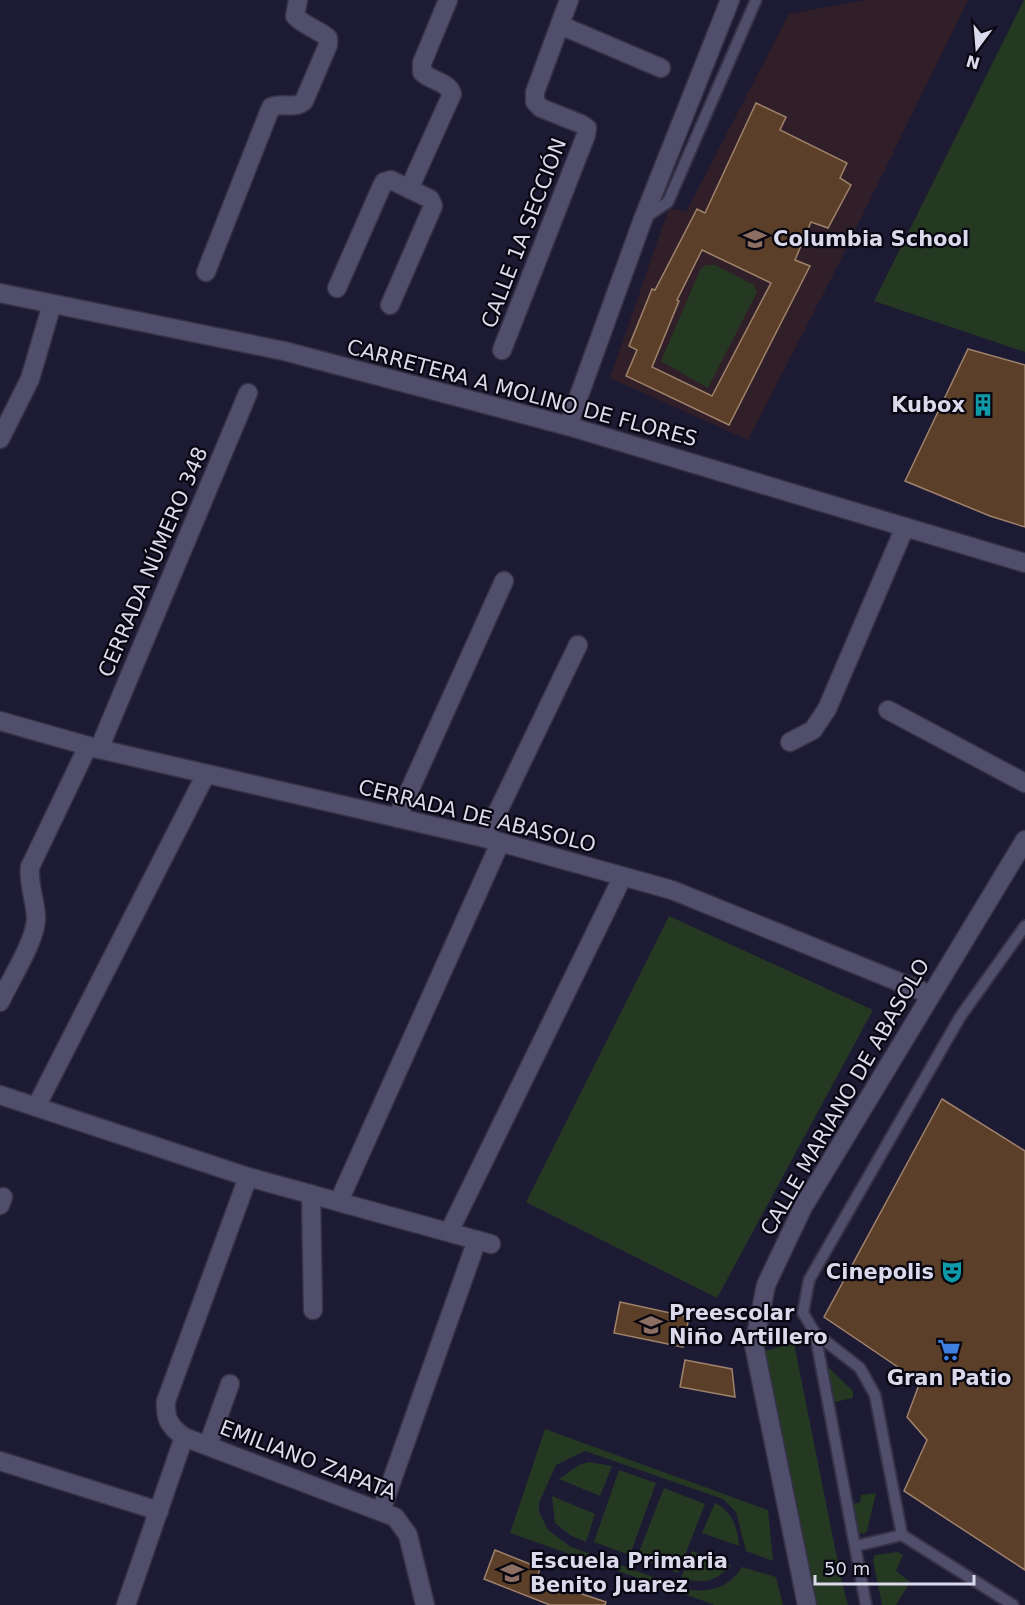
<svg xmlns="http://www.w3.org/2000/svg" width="1025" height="1605" font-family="'DejaVu Sans',sans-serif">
<rect width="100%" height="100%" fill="#1d1a33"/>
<!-- education -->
<path fill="#301f28" d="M865,0H968L838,265L748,440L610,378L669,208L686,212L789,14Z"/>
<!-- green -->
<g fill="#253922">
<path d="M1024,0H1025V352L874,301Z"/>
<path d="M707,265H715L754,285L757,292L708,388L661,361L701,268Z"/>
<path d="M669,916L873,1010L717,1298L526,1202Z"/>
<path d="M794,1343L841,1578L848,1605H810L761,1352Z"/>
<path d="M819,1358L853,1391V1398L830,1403Z"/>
<path d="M545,1429L768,1510L773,1561L746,1551L736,1512L723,1499L585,1451L556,1465L539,1503V1512L548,1530L571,1547L689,1590C713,1592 728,1588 742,1567L776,1577L783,1605H715L510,1533Z"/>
<path d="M589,1462L612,1466L600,1496L559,1479L579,1465Z"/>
<path d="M619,1470L656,1483L630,1555L594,1542Z"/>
<path d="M664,1488L705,1504L678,1573L637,1557Z"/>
<path d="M876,1493L867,1531L864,1534L855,1531L848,1504L860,1503L861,1495Z"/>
<path d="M552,1496L595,1514L586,1542L570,1535L555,1523Z"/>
<path d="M715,1503C732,1511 738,1528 739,1546L702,1533Z"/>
<path d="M692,1551L731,1565C714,1583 704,1584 681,1578Z"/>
<path d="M898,1552L903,1555L896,1571L910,1582L896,1605H882L873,1560L875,1555Z"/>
</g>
<!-- building -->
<g fill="#5c3f28" stroke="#9f826c" stroke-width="1.5" fill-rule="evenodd">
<path d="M756,103L786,117L780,130L847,163L840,178L851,185L828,228L811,222L795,260L810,266L729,425L626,376L637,350L629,346L652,289L655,290L697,209L705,213ZM702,250L771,283L712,396L652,367L679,301L677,300Z"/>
<path d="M968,349L1025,365V527L990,516L905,481Z"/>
<path d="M942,1099L1025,1151V1570L904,1491L927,1440L907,1417L920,1382L824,1317Z"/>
<path d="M620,1302L689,1317L683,1347L614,1333Z"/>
<path d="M685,1360L732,1369L735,1397L680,1387Z"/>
<path d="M495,1550L540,1568L537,1579L606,1602L605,1605H550L484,1579Z"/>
</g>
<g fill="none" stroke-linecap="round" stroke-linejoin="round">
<!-- lane casing -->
<g stroke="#363348" stroke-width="14">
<g id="lane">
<path d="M646,217L668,202L756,0"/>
<path d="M815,1333L866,1605"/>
<path d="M856,1546L902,1535"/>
<path d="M1013,1605L902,1535L875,1395L860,1368L815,1333L803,1313L809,1280L960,1017L1025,926"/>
</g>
</g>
<!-- street casing -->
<g stroke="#363348" stroke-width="21">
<g id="street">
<path d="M560,25L661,68"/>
<path d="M409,189L452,94C448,81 430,81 422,72V63L448,0"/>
<path d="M206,272L271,107C282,102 295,110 304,101L328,45V38C318,29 304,26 295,16L298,0"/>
<path d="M337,288L381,188L384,182L391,180L430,199L433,206L390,305"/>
<path d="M502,350L586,135L587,128L581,124L541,108L535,102V92L569,0"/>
<path d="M568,426L643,219L730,0"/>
<path d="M0,439L30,379L52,304"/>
<path d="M888,710L1025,783"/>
<path d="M0,721L99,749L485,838L672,890L929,994"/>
<path d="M790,742L813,730L827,709L905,527"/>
<path d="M99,749L248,393"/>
<path d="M397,818L504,581"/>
<path d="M485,838L578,645"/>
<path d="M0,1002C10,980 35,942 36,919C36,901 28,885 30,867L88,746"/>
<path d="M0,1095L248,1177L491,1244"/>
<path d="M36,1107L206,774"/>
<path d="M248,1177L166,1401C165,1419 169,1426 184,1437L395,1517L408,1535L425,1605"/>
<path d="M311,1194L313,1310"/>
<path d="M339,1201L500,843"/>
<path d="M0,1205L3,1197"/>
<path d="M449,1232L622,878"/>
<path d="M208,1445L230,1384"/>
<path d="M0,1461L159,1511"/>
<path d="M381,1511L477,1240"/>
<path d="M126,1605L184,1437"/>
<path d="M807,1605L754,1345L766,1285L803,1207L1025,840"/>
</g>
</g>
<!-- secondary casing -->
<g stroke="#363348" stroke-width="21">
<path id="secondary" d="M0,293L284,351L568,426L1025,563"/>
</g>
<!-- lane -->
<use href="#lane" stroke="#504e6b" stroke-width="10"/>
<!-- street -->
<use href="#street" stroke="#504e6b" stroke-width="18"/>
<!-- secondary -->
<use href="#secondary" stroke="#504e6b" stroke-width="18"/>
</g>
<!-- icons -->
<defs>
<g id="school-bare" transform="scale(1.8)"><path d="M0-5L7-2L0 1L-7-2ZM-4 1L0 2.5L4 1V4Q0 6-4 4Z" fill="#8d6e63" stroke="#080711" stroke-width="2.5" paint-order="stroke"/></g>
<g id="building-bare" transform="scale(1.8)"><path d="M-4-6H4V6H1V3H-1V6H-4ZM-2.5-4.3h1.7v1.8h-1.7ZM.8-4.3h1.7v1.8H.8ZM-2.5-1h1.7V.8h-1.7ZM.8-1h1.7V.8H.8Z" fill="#0f9aa8" stroke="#080711" stroke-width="2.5" paint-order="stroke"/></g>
<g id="theatre-bare" transform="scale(1.8)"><path d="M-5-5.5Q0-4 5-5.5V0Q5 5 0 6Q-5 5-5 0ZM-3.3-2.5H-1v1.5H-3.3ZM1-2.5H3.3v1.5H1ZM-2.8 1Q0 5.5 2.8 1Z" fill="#0f9aa8" stroke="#080711" stroke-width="2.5" paint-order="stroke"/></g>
<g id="supermarket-bare" transform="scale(1.8)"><path d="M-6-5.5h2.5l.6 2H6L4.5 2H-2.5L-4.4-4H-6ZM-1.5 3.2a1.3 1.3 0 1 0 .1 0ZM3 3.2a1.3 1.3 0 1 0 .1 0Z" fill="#3f7fe0" stroke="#080711" stroke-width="2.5" paint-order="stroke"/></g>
</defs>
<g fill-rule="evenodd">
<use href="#school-bare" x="755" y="239"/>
<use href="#building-bare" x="983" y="405"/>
<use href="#theatre-bare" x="952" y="1272"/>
<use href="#school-bare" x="651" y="1325"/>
<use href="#supermarket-bare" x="949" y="1350"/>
<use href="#school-bare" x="512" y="1573"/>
</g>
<g text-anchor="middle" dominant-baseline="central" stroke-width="4.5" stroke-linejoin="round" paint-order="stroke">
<!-- street labels -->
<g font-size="21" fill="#dbdaec" stroke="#080711">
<text transform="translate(524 233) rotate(-69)">CALLE 1A SECCIÓN</text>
<text transform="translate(522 393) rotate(15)">CARRETERA A MOLINO DE FLORES</text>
<text transform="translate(153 562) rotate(-67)">CERRADA NÚMERO 348</text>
<text transform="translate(477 816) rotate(14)">CERRADA DE ABASOLO</text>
<text transform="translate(845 1097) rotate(-60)">CALLE MARIANO DE ABASOLO</text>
<text transform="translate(308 1460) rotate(21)">EMILIANO ZAPATA</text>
</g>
<!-- poi labels -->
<g font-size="21" font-weight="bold" fill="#dbdaec" stroke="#080711" text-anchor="start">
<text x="773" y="239">Columbia School</text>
<text x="965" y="405" text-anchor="end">Kubox</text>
<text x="934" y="1272" text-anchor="end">Cinepolis</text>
<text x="669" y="1313">Preescolar<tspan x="669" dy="24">Niño Artillero</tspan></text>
<text x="949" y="1378" text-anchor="middle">Gran Patio</text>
<text x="530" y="1561">Escuela Primaria<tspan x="530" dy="24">Benito Juarez</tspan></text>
</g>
</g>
<!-- north arrow -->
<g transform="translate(977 48) rotate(196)" stroke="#080711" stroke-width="4.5" paint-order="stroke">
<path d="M0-4.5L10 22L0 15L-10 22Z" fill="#dbdaec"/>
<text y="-9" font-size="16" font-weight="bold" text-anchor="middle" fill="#dbdaec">N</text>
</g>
<!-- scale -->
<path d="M815 1575v9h159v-9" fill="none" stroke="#dbdaec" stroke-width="3"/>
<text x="824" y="1575" font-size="18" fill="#dbdaec" stroke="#080711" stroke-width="4.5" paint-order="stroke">50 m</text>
</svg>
